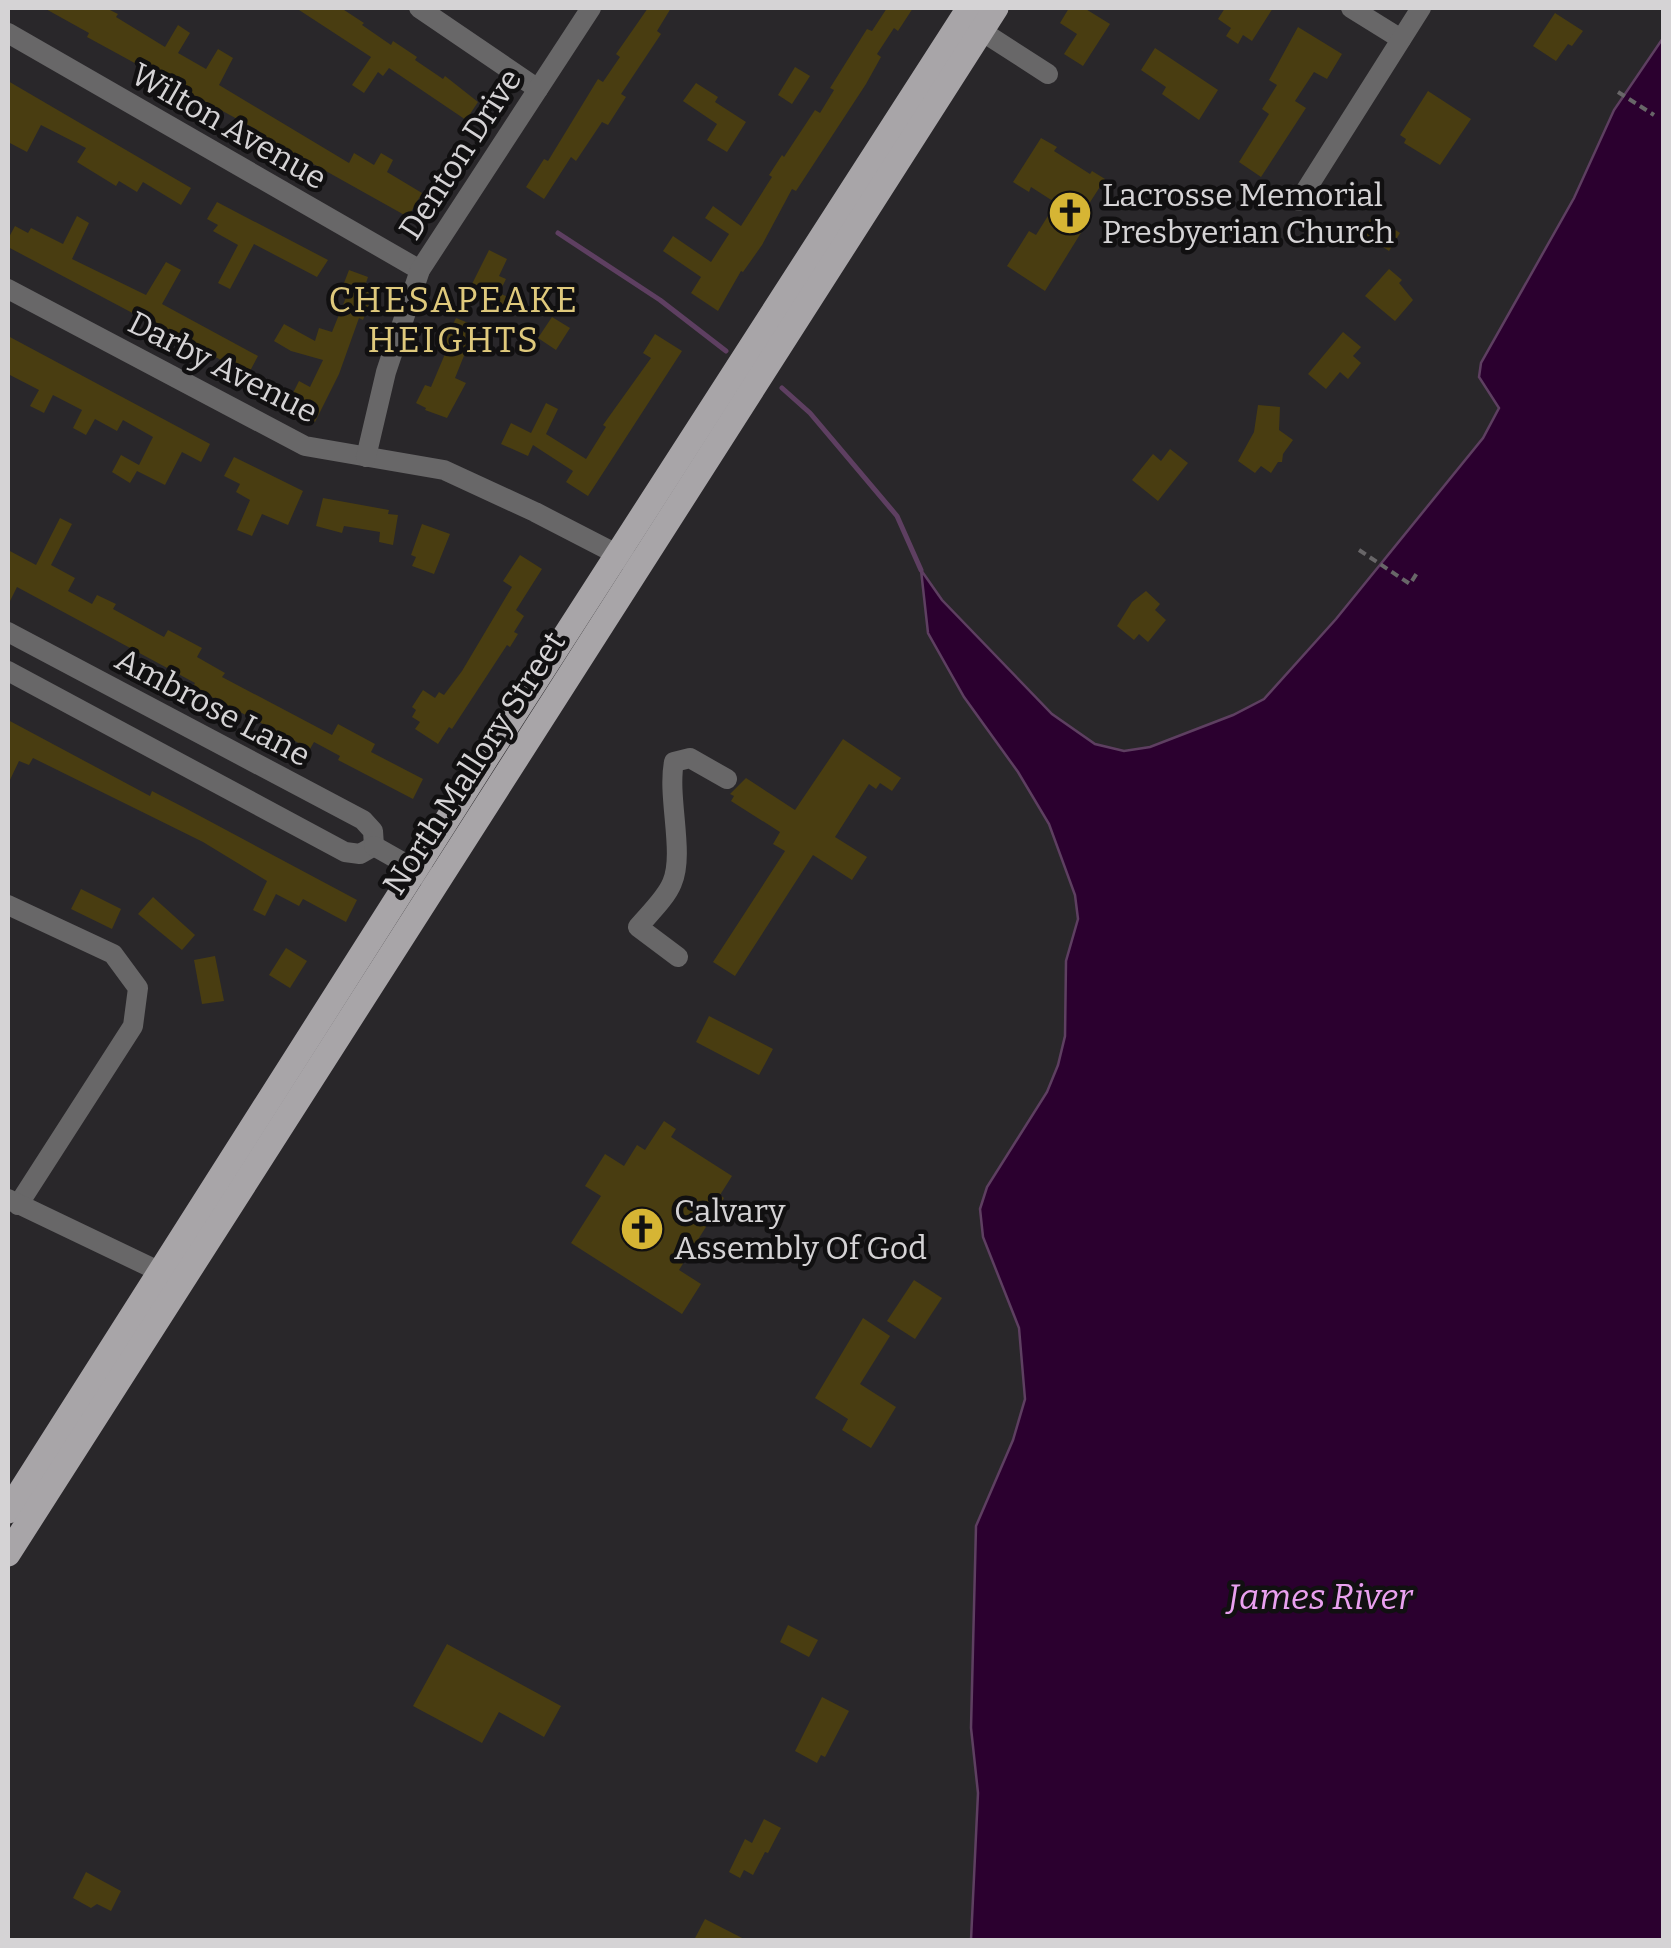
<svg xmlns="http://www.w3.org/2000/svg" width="1671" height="1948" font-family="Bitter,serif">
<rect width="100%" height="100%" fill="#29272a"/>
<!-- water -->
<path fill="#2b002f" stroke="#5e3f61" stroke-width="2.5" d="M1663,38V1940H971L978,1793L971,1728L976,1526L1013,1440L1025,1399L1019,1328L983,1237L980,1209L987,1187L1047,1092L1058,1065L1065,1036L1066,961L1078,919L1075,895L1049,824L1018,772L964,697L928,633L921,570L942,600L1052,714L1095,744L1124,751L1150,747L1233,715L1264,699L1336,619L1483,438L1499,408L1479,377L1481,363L1574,198L1614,110Z"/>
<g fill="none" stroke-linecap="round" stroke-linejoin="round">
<!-- stream -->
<g stroke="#5e3f61" stroke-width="5">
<path d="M558,233L660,300L726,351"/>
<path d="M782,388L810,413L897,516L921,570"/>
</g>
</g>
<!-- building -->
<g fill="#493d11">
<path d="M44,8H106L118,14L116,17L165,47L178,25L190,33L178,53L206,69L218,49L233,58L219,85L349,163L354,153L374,165L381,153L393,160L387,172L422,193L408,217L299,156L296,160L257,134L259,131L87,37L89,33Z"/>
<path d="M296,8H341L364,23L362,25L391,45L393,41L417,57L415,60L443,79L445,76L478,102L466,120L389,68L383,76L378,72L364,93L352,85L371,57Z"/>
<path d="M648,8H671L657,31L661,34L621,94L626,97L608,125L602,122L576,161L571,157L544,199L526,187L544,159L548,161L598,79L603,82L620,57L616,54Z"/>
<path d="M887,8H913L898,31L894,28L877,54L881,57L866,84L796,191L792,189L762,245L743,272L741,271L718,311L691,293L701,277L663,251L673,236L711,262L729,234L705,218L713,206L741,226L772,177L769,175L782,155L784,157L815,110L820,113L834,90L830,88L867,29L872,31Z"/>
<path d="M1069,8H1084L1110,24L1083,66L1064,54L1077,34L1060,23Z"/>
<path d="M1225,8H1273L1252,41L1243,35L1238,44L1226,36L1231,28L1218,19Z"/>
<path d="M1555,13L1583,31L1572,46L1568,44L1556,61L1533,46Z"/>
<path d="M1298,27L1342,54L1327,79L1314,72L1295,101L1306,108L1261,177L1239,162L1269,114L1262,109L1277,85L1269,80Z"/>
<path d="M1155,48L1218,90L1199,120L1162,94L1166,87L1141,70Z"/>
<path d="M795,67L810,76L792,104L778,95Z"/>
<path d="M8,81L191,188L181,205L143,182L137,192L119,181L116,186L77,162L86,148L41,125L27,152L8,142Z"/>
<path d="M696,83L718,97L715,102L746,122L727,152L707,140L717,124L683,101Z"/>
<path d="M1428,91L1471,119L1440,165L1404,143L1406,139L1400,135Z"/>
<path d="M1041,138L1057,147L1054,151L1090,174L1092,171L1105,179L1085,210L1092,215L1045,291L1007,266L1029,231L1036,235L1056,203L1031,187L1029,192L1013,182Z"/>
<path d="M217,202L328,260L317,277L254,244L230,289L218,283L238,245L213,231L218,225L207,219Z"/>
<path d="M1373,215L1400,233L1389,251L1362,233Z"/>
<path d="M77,216L89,223L72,259L146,295L166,262L181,270L162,304L258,356L250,371L225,358L223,361L8,247V239L15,226L28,233L31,228L63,244Z"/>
<path d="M489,250L507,259L499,276L506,279L499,293L510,298L503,312L467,294Z"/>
<path d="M1389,269L1402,280L1399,283L1413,300L1395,321L1365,296Z"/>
<path d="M349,270L368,277L364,289L370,292L366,302L369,304L363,320L359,318L339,374L315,422L286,407L299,381L310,387L323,360L291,351L274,341L284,324L315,341L319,328L332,332L351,285L344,283Z"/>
<path d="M552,317L570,328L556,350L538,338Z"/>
<path d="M456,318L476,326L455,378L466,383L447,418L425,410L426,408L416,403L425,385L431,387L448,347L443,345Z"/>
<path d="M1343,332L1361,347L1353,356L1361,363L1348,379L1340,372L1326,389L1308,374Z"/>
<path d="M655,334L682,351L588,496L566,482L573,471L533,445L528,456L501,444L511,423L531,433L546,403L558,409L546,434L586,459L606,427L603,425L651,358L643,353Z"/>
<path d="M8,336L210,444L201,462L182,452L165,485L137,471L130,483L112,472L121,455L139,465L153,437L123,420L117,431L95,419L86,435L73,428L82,410L53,395L44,413L30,406L39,390L8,374Z"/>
<path d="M1258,405L1280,407L1279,430L1293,440L1283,454L1282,462H1278L1271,473L1261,466L1255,473L1238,461L1254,432Z"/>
<path d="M1170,449L1188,463L1158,501L1132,480L1153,454L1161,461Z"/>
<path d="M234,457L303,491L288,525L262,514L252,536L237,530L250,500L236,492L240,484L224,476Z"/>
<path d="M323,498L389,510L388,514L398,515L393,545L379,542L380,532L344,526L342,533L316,526Z"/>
<path d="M60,518L72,524L51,565L75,578L68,591L92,604L97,595L116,604L113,609L164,637L168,630L202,648L197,657L225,673L222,677L332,735L338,724L375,744L371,752L423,779L413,799L338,760L340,756L314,742L310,749L193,687L195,683L17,587L8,605V550L36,565Z"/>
<path d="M422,524L450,534L434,574L412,566L416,557L411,555Z"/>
<path d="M520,555L542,569L516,610L524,616L514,632L518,634L510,647L507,645L452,729L449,727L438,744L415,729L420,722L412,717L416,710L412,707L423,690L435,698L439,692L444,695L462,671L512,587L503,581Z"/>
<path d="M1146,591L1160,604L1155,610L1166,620L1148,642L1139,634L1134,640L1117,626L1132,602Z"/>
<path d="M8,720L150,796L152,791L185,808L357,900L346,922L303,899L299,906L276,894L265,916L253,910L267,881L203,842L33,758L29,765L19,761L8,784Z"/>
<path d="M843,739L901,778L892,791L880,783L876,789L869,784L835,837L867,857L852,880L813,855L735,976L713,962L785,851L773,844L780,832L731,801L734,796L730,794L746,778L795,810Z"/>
<path d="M81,889L121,909L112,929L71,909Z"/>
<path d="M153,897L195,935L182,950L138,914Z"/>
<path d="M286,948L307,961L290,988L269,975Z"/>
<path d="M215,956L224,1001L202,1004L194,960Z"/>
<path d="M709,1016L773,1049L759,1075L696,1042Z"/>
<path d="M664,1121L676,1129L671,1137L732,1176L720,1195L724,1198L679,1270L701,1284L682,1314L571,1243L601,1196L585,1186L605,1154L624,1166L637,1145L645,1150Z"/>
<path d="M914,1280L942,1298L915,1339L887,1321Z"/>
<path d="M863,1318L890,1336L860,1384L896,1407L871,1448L842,1430L848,1419L815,1398Z"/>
<path d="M788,1625L818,1640L809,1657L780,1642Z"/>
<path d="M447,1644L561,1706L544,1737L499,1712L482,1743L413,1706Z"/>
<path d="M822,1697L849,1711L825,1757L821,1755L817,1763L795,1751Z"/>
<path d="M764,1819L781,1828L768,1853L765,1852L753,1875L744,1870L740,1878L729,1872L745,1839L752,1843Z"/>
<path d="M86,1872L121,1891L111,1911L97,1904L91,1908L73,1898Z"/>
<path d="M705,1919L746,1940H694Z"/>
</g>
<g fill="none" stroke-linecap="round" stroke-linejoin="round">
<!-- path -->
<g stroke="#686668" stroke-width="4" stroke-dasharray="8 5" stroke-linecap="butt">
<path d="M1618,92L1654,115"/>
<path d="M1359,550L1410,584L1417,573"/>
</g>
<!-- minor -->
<g stroke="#686768" stroke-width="20">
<path d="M419,8L538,89"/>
<path d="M1351,8L1401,39"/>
<path d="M972,25L1048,74"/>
<path d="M8,33L420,270"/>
<path d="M1299,201L1421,8"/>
<path d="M8,289L305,446L444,470L535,512L628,560"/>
<path d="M366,457L386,372L420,270L591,8"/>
<path d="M8,632L363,820L373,831L374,846"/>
<path d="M8,671L345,852L360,854L374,846"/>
<path d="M374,846L427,876"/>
<path d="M8,905L113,954L138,988L133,1026L18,1205"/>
<path d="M678,957L638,927C649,914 666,898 672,883C685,854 667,797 674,762L690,758L727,779"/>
<path d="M8,1199L171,1277"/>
</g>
<!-- major -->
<g stroke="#a8a5a8" stroke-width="25">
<path d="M8,1511L494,746L969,8"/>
<path d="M8,1554L996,8"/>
</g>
</g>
<!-- icons -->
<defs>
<g id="church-disc" transform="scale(2.25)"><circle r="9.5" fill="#d6b534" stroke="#111011"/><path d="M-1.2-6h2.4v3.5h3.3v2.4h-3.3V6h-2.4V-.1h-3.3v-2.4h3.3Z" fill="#111"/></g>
</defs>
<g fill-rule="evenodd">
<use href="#church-disc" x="1070" y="213"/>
<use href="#church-disc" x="642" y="1229"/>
</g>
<g text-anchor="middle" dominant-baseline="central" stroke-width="9" stroke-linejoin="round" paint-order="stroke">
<!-- street labels -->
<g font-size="32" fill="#d5d3d5" stroke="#111011">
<text transform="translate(229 126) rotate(30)">Wilton Avenue</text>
<text transform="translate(460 154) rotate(-57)">Denton Drive</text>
<text transform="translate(223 367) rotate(27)">Darby Avenue</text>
<text transform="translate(213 707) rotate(28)">Ambrose Lane</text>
<text transform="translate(474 763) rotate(-57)">North Mallory Street</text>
</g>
<!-- poi labels -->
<g font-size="32" fill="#d5d3d5" stroke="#111011" text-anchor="start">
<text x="1102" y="195">Lacrosse Memorial<tspan x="1102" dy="37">Presbyerian Church</tspan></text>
<text x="674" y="1211">Calvary<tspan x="674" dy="37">Assembly Of God</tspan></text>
</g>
<!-- neighbourhood labels -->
<g font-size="35" letter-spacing="2.5" fill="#dfc97c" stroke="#111011">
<text x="454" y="300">CHESAPEAKE<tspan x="454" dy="40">HEIGHTS</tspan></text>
</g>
<!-- water labels -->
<g font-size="35" font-style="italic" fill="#e9a0ef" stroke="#111011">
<text x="1320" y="1597">James River</text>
</g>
</g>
<!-- border -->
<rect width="1671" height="1948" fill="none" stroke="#d5d3d5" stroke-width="20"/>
</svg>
